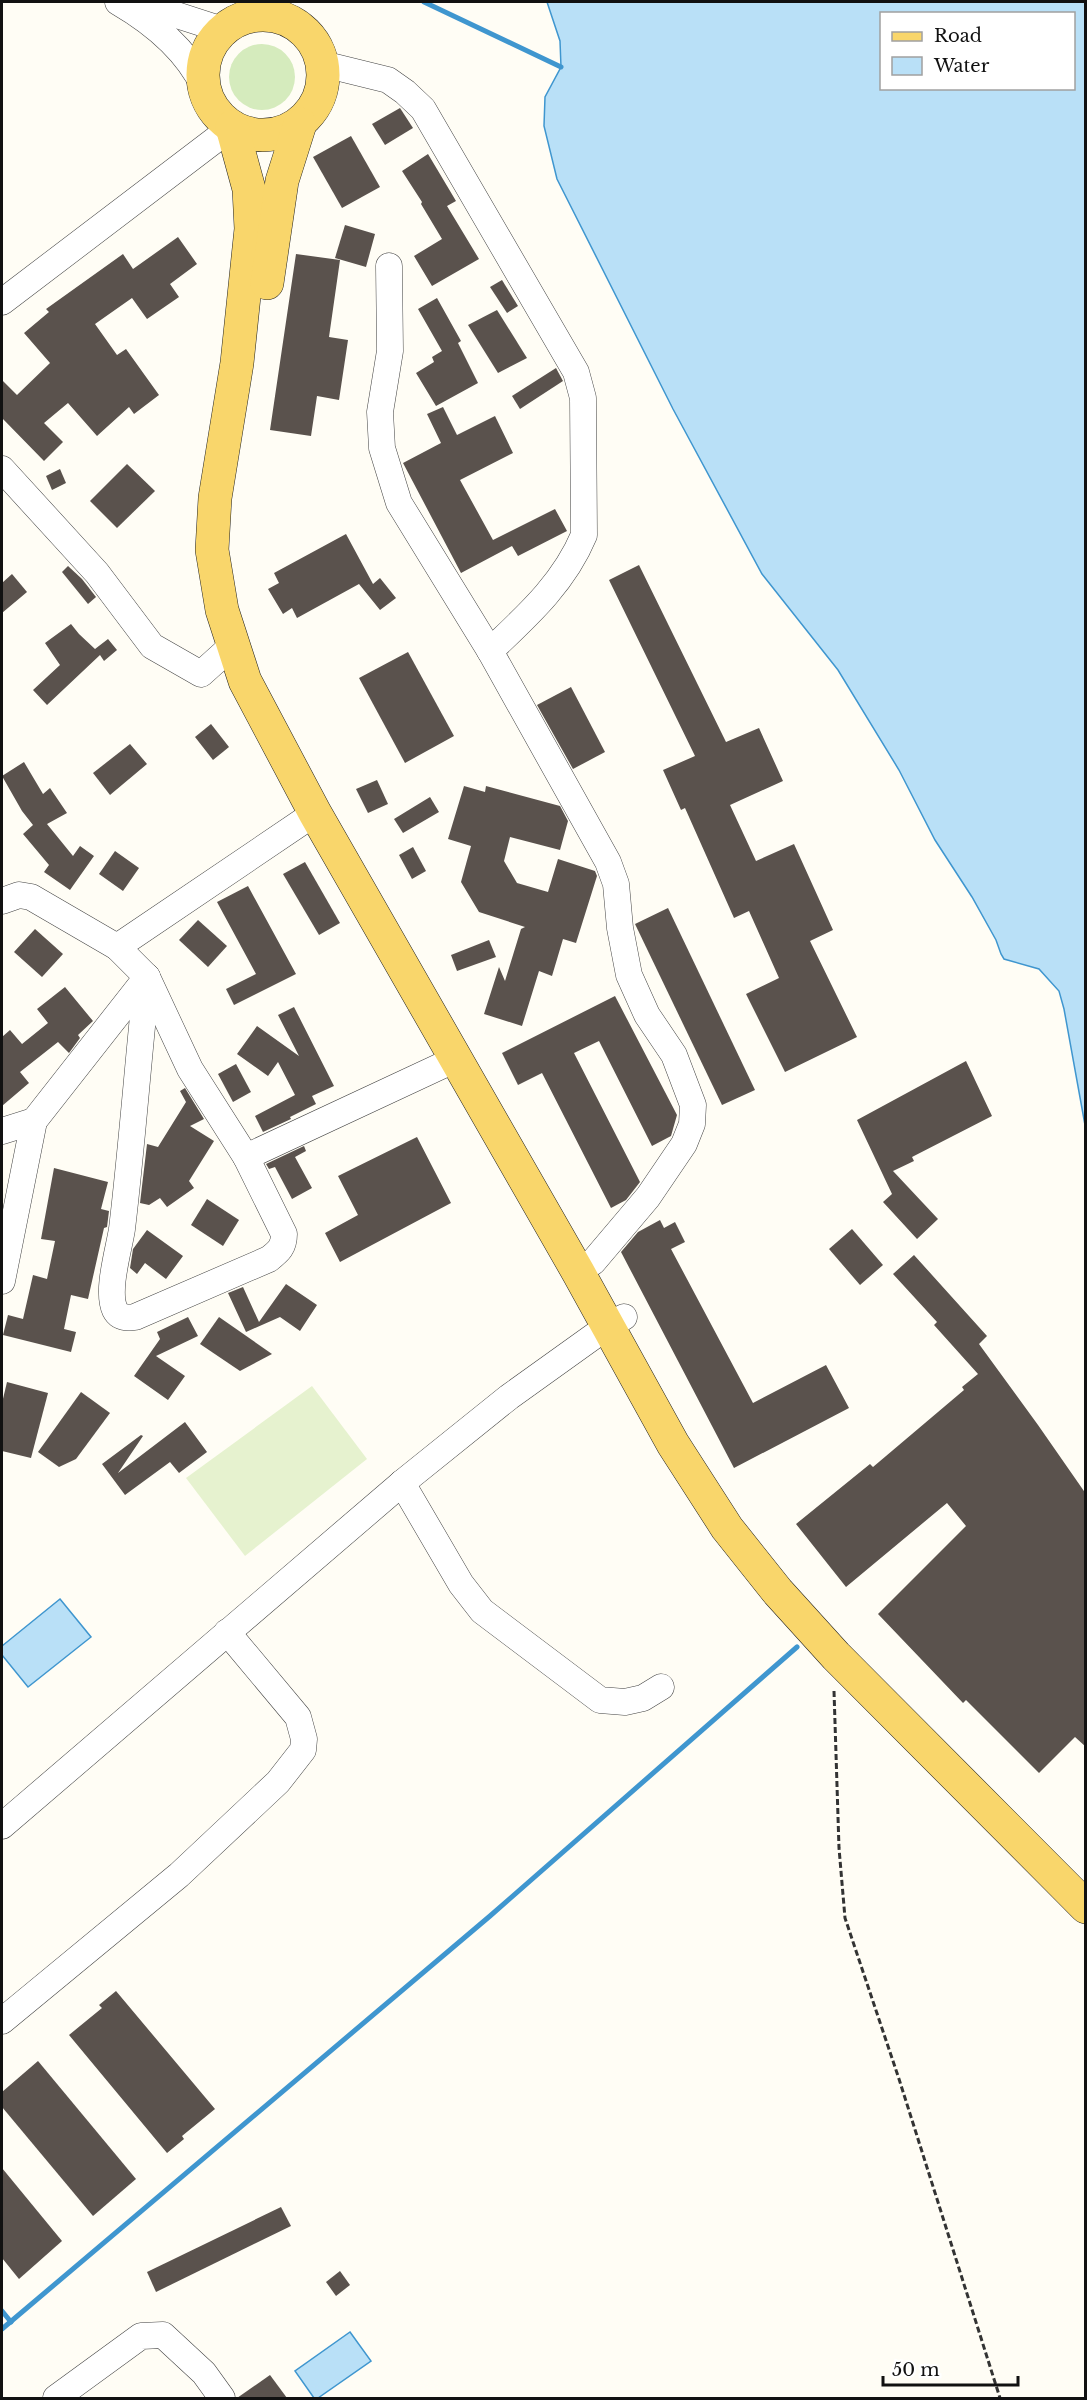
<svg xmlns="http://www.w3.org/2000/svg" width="1087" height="2400" font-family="'Libre Baskerville',serif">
<rect width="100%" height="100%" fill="#fffdf5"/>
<!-- green -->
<circle fill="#d5ebbd" cx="262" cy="77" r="33"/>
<!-- pitch -->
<path fill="#e6f2cf" d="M312,1386L367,1459L245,1556L186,1478Z"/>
<!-- water -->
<g fill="#b9e0f7" stroke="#3f96cf" stroke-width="1.5" fill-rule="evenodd">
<path d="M547,2H1085V1125L1064,1009L1059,991L1039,969L1004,959L1001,954L996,940L972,897L935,840L899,770L838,670L762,574L673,409L557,179L544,126L545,97L561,67L560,41ZM882,14H1074V88H882Z"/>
<path d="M60,1599L91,1637L28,1687L2,1655V1646Z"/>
<path d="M350,2332L371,2361L318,2398H314L295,2371Z"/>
</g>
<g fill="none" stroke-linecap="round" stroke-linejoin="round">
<!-- stream -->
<g stroke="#3f96cf" stroke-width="5">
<path d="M424,2L561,67"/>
<path d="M2,2311L11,2322"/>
<path d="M2,2329L490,1916L797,1647"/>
</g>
</g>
<!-- building -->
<g fill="#5a524d">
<path d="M400,108L413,128L385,145L372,124Z"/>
<path d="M351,136L380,187L342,208L313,157Z"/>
<path d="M428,154L456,201L447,206L479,259L432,286L414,256L442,239L421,204L422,202L402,171Z"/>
<path d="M345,225L375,234L366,267L335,258Z"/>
<path d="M178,237L197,264L170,284L179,297L147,319L132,298L95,324L117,355L126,349L159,395L134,414L129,407L97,436L68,403L44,423L63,442L44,461L2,418V380L17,395L50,363L24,333L49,312L46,309L123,254L133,269Z"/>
<path d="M296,254L340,260L329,337L348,340L339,400L317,396L311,436L270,430Z"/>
<path d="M502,280L518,306L507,313L490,287Z"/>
<path d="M437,298L461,341L458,343L478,383L436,406L416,373L434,362L432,357L442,351L418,309Z"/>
<path d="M497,310L527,358L498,373L468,325Z"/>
<path d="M556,368L563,381L520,409L512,396Z"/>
<path d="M443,407L457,435L495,416L513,453L460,480L493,540L555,509L567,531L518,556L512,546L461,573L403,463L441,443L427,414Z"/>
<path d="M127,464L155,491L117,528L90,501Z"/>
<path d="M60,469L66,483L52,490L46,476Z"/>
<path d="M346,534L373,584L380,578L396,598L380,610L359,584L297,618L292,608L283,614L268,589L279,583L274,573Z"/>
<path d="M639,565L726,742L759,728L783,781L730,805L756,861L794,844L833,930L810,941L857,1037L785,1072L746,994L779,978L749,911L734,918L685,808L681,810L663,770L695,756L609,580Z"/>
<path d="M68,566L82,579L96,597L88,604L62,572Z"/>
<path d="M12,574L27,592L2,613V583Z"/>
<path d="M71,624L79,634L95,649L108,639L117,650L104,661L100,655L47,705L33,690L60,665L45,643Z"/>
<path d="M408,652L454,736L405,763L359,678Z"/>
<path d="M571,687L605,752L573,769L537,705Z"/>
<path d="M211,724L229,747L213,760L195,737Z"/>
<path d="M130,744L147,764L110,795L93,773Z"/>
<path d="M24,762L43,794L50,788L67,813L47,824L73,856L80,846L94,856L70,890L44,872L49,865L23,834L33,825L22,811L2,776Z"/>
<path d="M377,780L388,804L368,813L356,789Z"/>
<path d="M464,786L485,792L486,786L560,806L568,821L560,850L510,837L504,861L517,883L548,892L558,859L595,871L597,876L576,943L563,939L552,976L539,971L522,1026L484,1014L499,967L505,981L521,929L525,927L479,912L461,882L471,846L448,839Z"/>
<path d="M430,797L439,812L403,833L394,819Z"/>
<path d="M413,847L426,871L412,879L399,855Z"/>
<path d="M115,851L139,868L123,891L99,874Z"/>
<path d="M305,862L340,923L319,935L283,874Z"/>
<path d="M248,886L296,974L234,1005L226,989L256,974L217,902Z"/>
<path d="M668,908L755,1090L722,1105L635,924Z"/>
<path d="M198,920L227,946L208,967L179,940Z"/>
<path d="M35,929L63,954L42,977L14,952Z"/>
<path d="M489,940L496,957L457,971L451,955Z"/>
<path d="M65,987L93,1021L78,1035L80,1038L69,1053L58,1042L20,1072L29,1083L2,1106V1037L10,1030L22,1044L48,1023L37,1009Z"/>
<path d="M615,996L677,1115L671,1136L652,1146L599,1041L574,1053L640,1182L626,1200L611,1208L542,1073L518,1085L502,1053Z"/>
<path d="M294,1007L334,1086L312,1096L316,1104L290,1117L291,1119L263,1132L255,1116L295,1095L278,1062L268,1076L237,1054L257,1026L299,1056L278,1015Z"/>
<path d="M966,1061L992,1116L912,1157L914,1161L893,1171L938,1219L917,1239L883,1202L892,1194L857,1120Z"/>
<path d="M236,1064L251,1092L233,1102L218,1074Z"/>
<path d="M185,1088L204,1119L190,1126L214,1141L189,1181L194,1188L167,1207L160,1198L149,1205L140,1203L147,1144L158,1147L186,1102L180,1091Z"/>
<path d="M417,1137L451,1203L340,1262L325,1233L358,1215L338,1176Z"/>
<path d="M304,1146L306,1151L295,1157L312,1188L292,1199L275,1167L269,1169L266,1164Z"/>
<path d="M54,1168L108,1182L101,1209L109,1211L107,1227L104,1228L88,1299L71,1295L64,1329L76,1332L71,1352L3,1335L8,1315L23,1319L33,1275L47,1279L55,1241L41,1239Z"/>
<path d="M207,1199L239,1220L223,1246L191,1225Z"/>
<path d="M660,1220L664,1228L675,1222L685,1242L671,1249L753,1403L826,1365L849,1408L734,1468L621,1252L638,1232Z"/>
<path d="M852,1229L883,1265L860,1285L829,1249Z"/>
<path d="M147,1230L183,1256L166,1279L145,1263L137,1274L130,1268L133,1249Z"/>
<path d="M914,1255L987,1336L979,1344L1038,1425L1086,1494V1747L1075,1737L1039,1773L966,1700L963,1703L878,1614L966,1526L947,1503L846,1587L796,1524L870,1464L873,1467L964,1390L962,1387L978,1374L934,1325L937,1322L893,1274Z"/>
<path d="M286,1284L317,1305L300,1331L280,1317L246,1332L228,1293L243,1287L259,1322Z"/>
<path d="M188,1317L198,1336L156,1356L185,1376L168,1400L134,1376L160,1339L157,1332Z"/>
<path d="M219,1317L272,1354L240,1371L200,1344Z"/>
<path d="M7,1382L48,1393L31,1458L2,1451V1403Z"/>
<path d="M81,1392L110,1413L76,1459L59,1467L38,1452Z"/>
<path d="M185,1422L207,1452L179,1473L170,1462L125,1495L102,1464L141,1435L143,1436L118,1473Z"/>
<path d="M116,1991L215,2109L182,2136L184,2139L167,2153L69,2035L102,2008L99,2005Z"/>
<path d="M38,2061L136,2179L93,2216L2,2107V2092Z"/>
<path d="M2,2168L62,2241L19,2279L2,2258Z"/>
<path d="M281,2207L291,2226L156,2292L147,2272Z"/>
<path d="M340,2271L350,2285L336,2296L326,2282Z"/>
<path d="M270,2375L287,2398H237Z"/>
</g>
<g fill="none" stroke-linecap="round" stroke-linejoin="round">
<!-- minor casing -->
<g stroke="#444" stroke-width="27">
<g id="minor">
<path d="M118,2C154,23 186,49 204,87"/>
<path d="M136,2L223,30"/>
<path d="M323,64L388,80L405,92L423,109L576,372L583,398L584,535C564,583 527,616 490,651"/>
<path d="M389,266L390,351L380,412L382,448L399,503L490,651L608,862L616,884L620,928L629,975L647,1015L674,1055L693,1105L692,1124L684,1144L648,1197L593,1262L578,1272"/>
<path d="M2,302L232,127"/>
<path d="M2,469L97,573L152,646L201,674L232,646"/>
<path d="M2,901L19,895L31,897L117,947"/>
<path d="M147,977C138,1061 132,1145 122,1229C119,1249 106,1291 115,1310C119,1318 128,1318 135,1317L269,1259C279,1251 284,1247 284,1234L246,1157"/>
<path d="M147,977L190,1069L246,1157L456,1059"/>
<path d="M2,1131L34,1121"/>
<path d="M2,1281L34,1121L147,977L117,947L315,813"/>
<path d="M402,1483L461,1584L482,1611L600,1700L625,1702L643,1698L661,1687"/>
<path d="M2,1826L402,1483L509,1397L608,1326L624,1317"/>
<path d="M2,2021L179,1875L278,1782L303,1750L304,1739L298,1717L227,1632"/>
<path d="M56,2398L141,2336L163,2335L204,2373L222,2398"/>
</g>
</g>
<!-- major casing -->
<g stroke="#222" stroke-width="34">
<g id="major">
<circle cx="263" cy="75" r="60"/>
<path d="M232,127L249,189L251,229L237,363L215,498L212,550L222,610L245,681L315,813L578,1272L673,1444L727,1528L778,1592L836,1656L1086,1907"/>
<path d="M267,283L282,181L300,124"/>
</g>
</g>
<!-- path -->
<path stroke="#333" stroke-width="3" stroke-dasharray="6 3" stroke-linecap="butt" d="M834,1691L839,1848L845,1918L899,2079L1000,2398"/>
<!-- minor -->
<use href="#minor" stroke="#fff" stroke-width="26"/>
<!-- major -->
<use href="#major" stroke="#f9d66b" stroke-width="33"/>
</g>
<!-- border -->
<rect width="1087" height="2400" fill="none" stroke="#111111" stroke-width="6"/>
<!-- legend -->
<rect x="880" y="12" width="195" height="78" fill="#ffffff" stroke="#a0a0a0" stroke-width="1.5"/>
<rect x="892" y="32" width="30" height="9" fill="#f9d66b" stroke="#a0a0a0" stroke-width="1.5"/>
<text x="934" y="42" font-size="18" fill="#111111">Road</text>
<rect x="892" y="57" width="30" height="18" fill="#b9e0f7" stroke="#a0a0a0" stroke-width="1.5"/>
<text x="934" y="72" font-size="18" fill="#111111">Water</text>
<!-- scale -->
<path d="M883 2376v9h135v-9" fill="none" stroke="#111111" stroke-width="3"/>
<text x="892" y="2376" font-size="18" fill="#111111" stroke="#ffffff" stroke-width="4.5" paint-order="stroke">50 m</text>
</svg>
